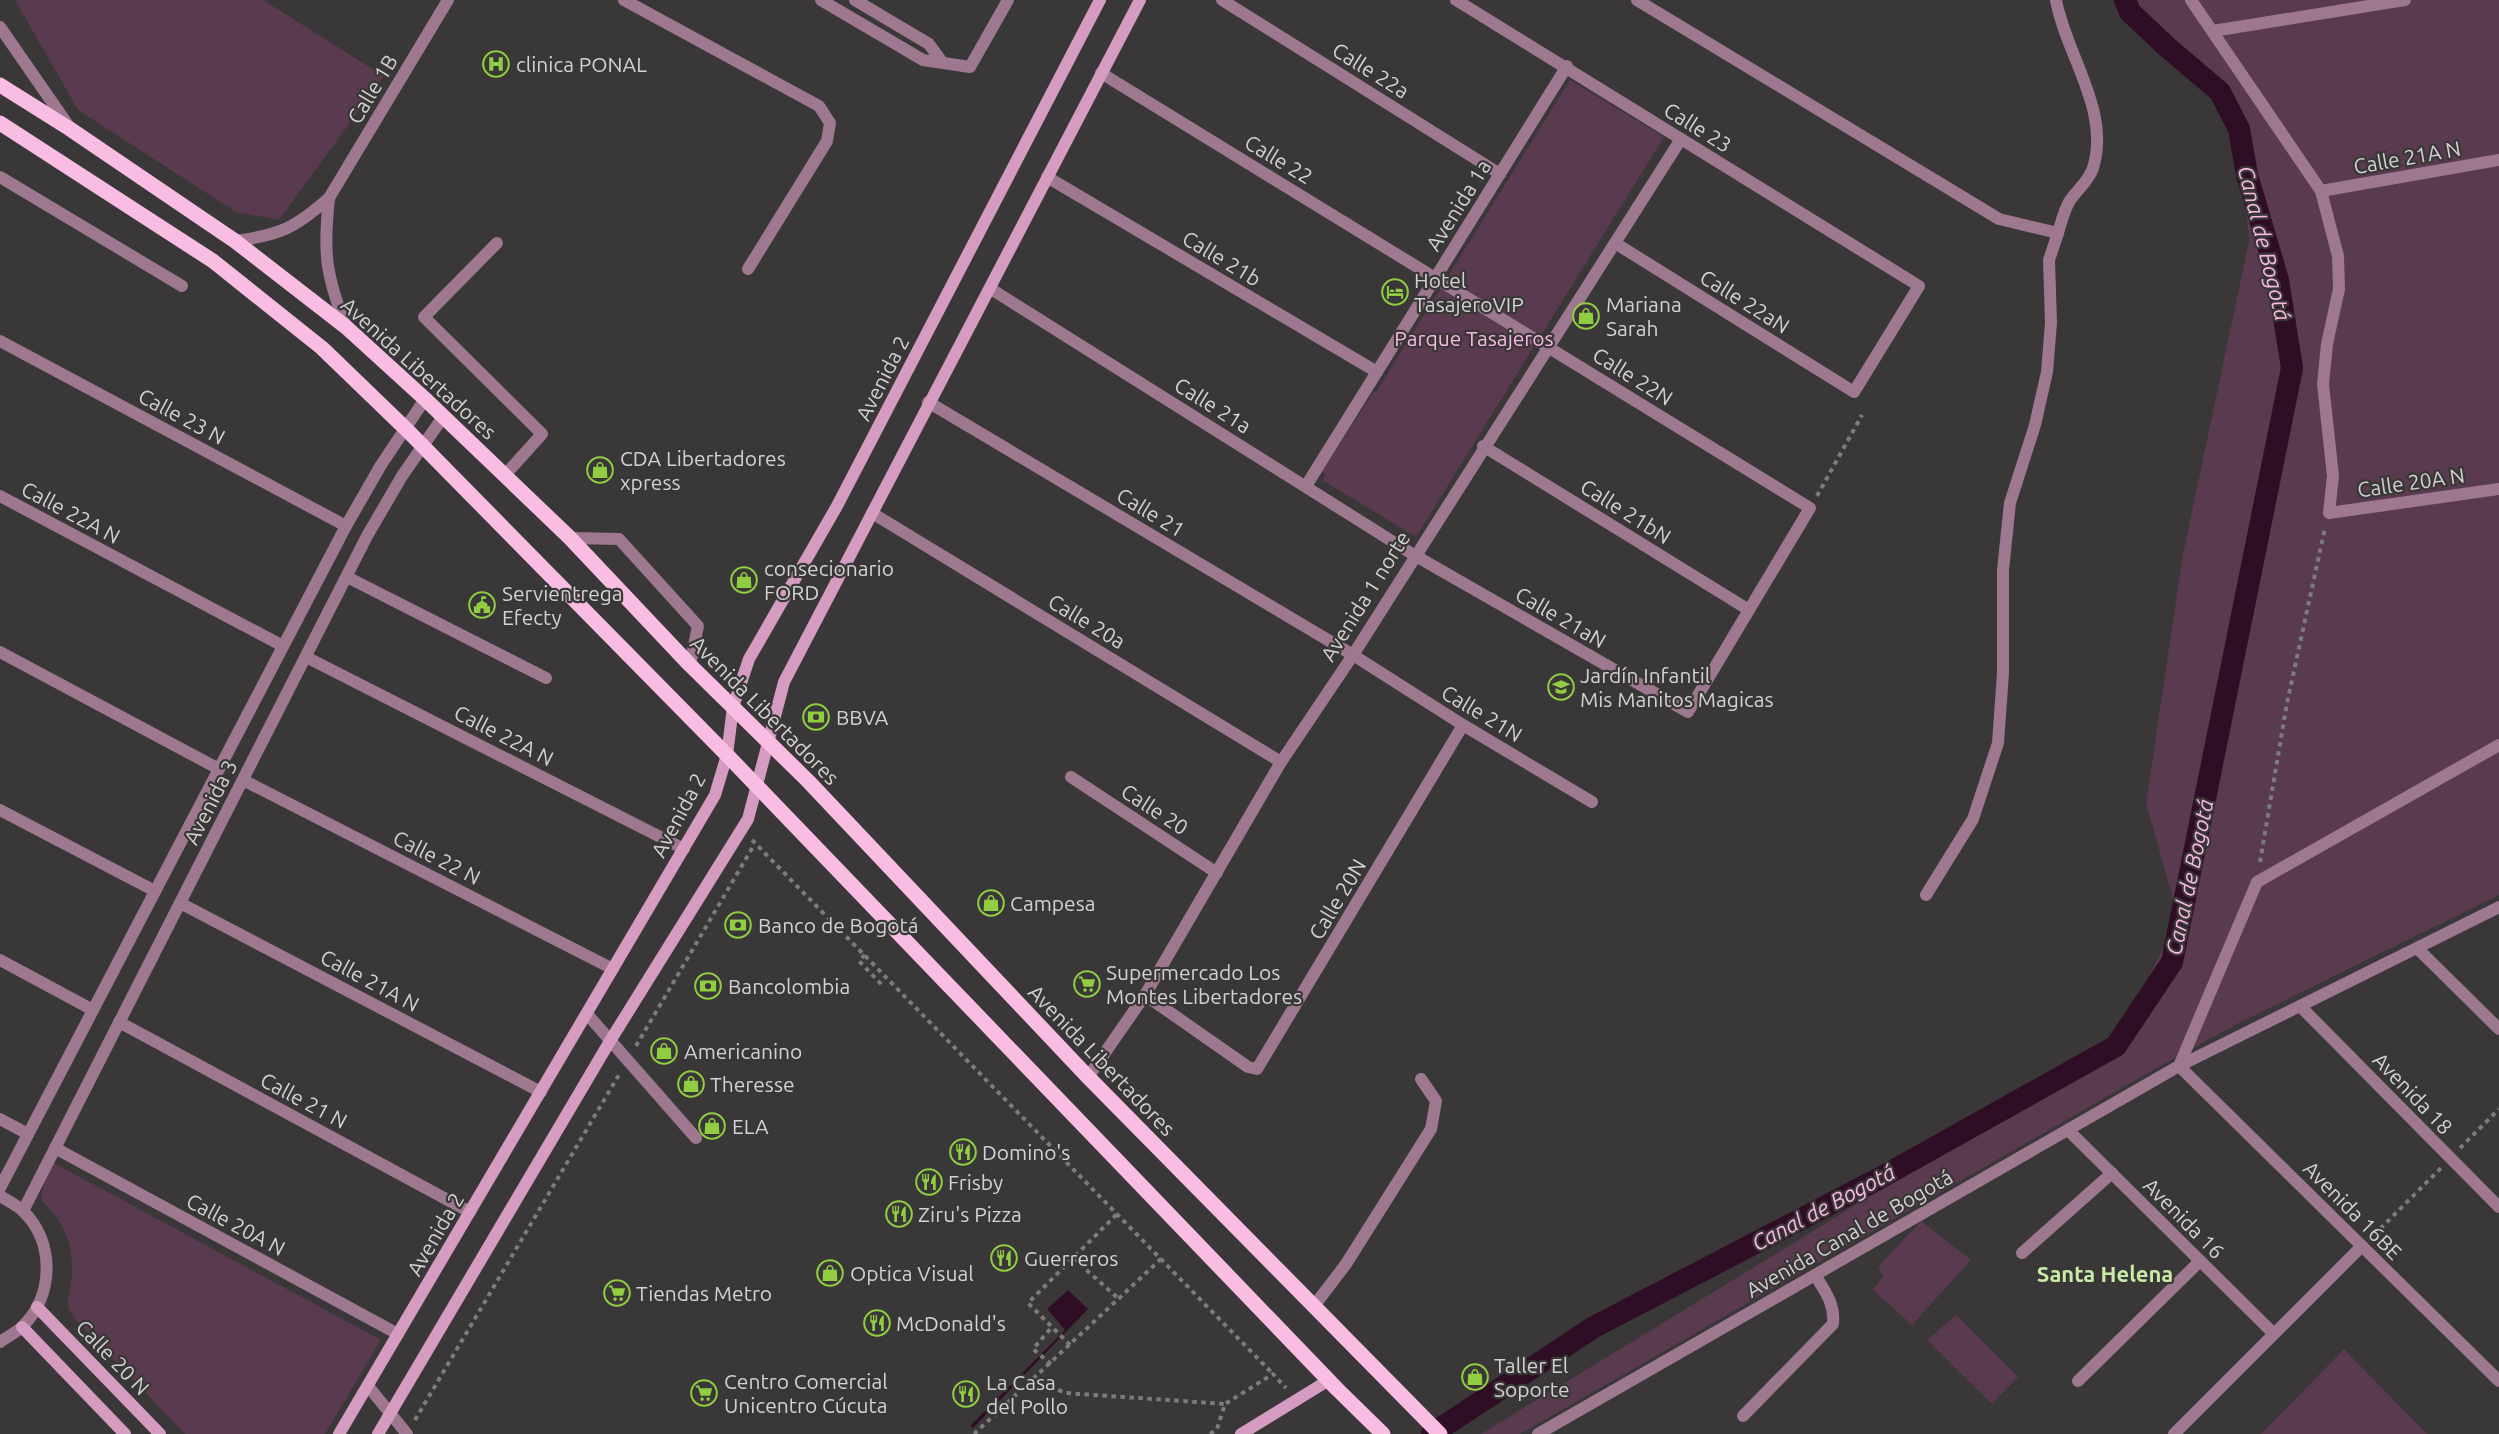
<svg xmlns="http://www.w3.org/2000/svg" width="2499" height="1434" font-family="Ubuntu,sans-serif">
<rect width="100%" height="100%" fill="#393738"/>
<!-- green -->
<g fill="#593a4e">
<path d="M15,0H263L384,76L279,220L236,212L78,110Z"/>
<path d="M2129,0H2499V895L2237,1024L2155,1069L1520,1434H1481L2116,1046L2178,917L2146,803L2183,554L2249,241L2239,129Z"/>
<path d="M1570,80L1664,137L1416,537L1322,480L1326,474L1322,472L1374,391L1376,392Z"/>
<path d="M54,1163L381,1340L325,1434H185L74,1318C64,1302 69,1301 71,1284C75,1248 67,1225 41,1200L44,1182Z"/>
<path d="M1921,1221L1971,1260L1912,1325L1873,1290L1883,1276L1878,1267Z"/>
<path d="M1956,1315L2018,1377L1992,1404L1927,1340Z"/>
<path d="M2344,1349L2427,1434H2261Z"/>
</g>
<!-- water -->
<path fill="#2e0d25" d="M1068,1290L1088,1309L973,1428L970,1426L1065,1330L1047,1309Z"/>
<g fill="none" stroke-linecap="round" stroke-linejoin="round">
<!-- canal -->
<path stroke="#2e0d25" stroke-width="22" d="M1432,1434L1594,1327L1880,1178L2116,1046L2172,962L2292,368L2278,280L2247,175L2239,129L2220,92L2166,46L2130,12L2125,0"/>
<!-- path -->
<g stroke="#7d7b7c" stroke-width="4" stroke-dasharray="4.5 4.5" stroke-linecap="butt">
<path d="M1817,496L1862,415"/>
<path d="M752,840L1273,1374"/>
<path d="M2260,862L2287,703L2325,528"/>
<path d="M865,955L859,961L883,986L882,987"/>
<path d="M636,1046L754,845"/>
<path d="M2460,1148L2499,1109"/>
<path d="M2374,1235L2441,1168"/>
<path d="M1073,1258L1119,1299"/>
<path d="M1070,1345L1028,1303L1118,1213"/>
<path d="M1051,1364L1033,1349L1052,1327"/>
<path d="M1033,1380L1066,1393L1225,1404"/>
<path d="M415,1420L620,1073"/>
<path d="M974,1434L1162,1258"/>
<path d="M1210,1434L1217,1429L1225,1404L1273,1374L1286,1388"/>
</g>
<!-- lane -->
<g stroke="#9d788f" stroke-width="12">
<path d="M624,0L819,106L830,123L827,141L748,269"/>
<path d="M1637,0L1999,219L2058,233C2061,223 2064,211 2069,202C2076,191 2089,181 2093,168C2111,111 2066,55 2056,0"/>
<path d="M0,177L182,286"/>
<path d="M497,243L424,317L542,434L505,475"/>
<path d="M570,538L619,539L698,626L690,665"/>
<path d="M1926,895L1973,819L1998,743L2003,673V570L2010,503L2035,425L2047,372L2051,323L2049,260L2058,233"/>
<path d="M587,1014L696,1138"/>
<path d="M1314,1306L1346,1264L1431,1129L1436,1101L1421,1079"/>
<path d="M368,1386L407,1434"/>
<path d="M1743,1416L1833,1324C1835,1304 1825,1291 1815,1275"/>
</g>
<!-- street -->
<g stroke="#9d788f" stroke-width="12">
<path d="M821,0L923,60L970,67L1008,0"/>
<path d="M855,0L929,44L942,62"/>
<path d="M1222,0L1500,174"/>
<path d="M1456,0L1919,286L1854,392L1615,243"/>
<path d="M2191,0L2321,191L2338,256L2339,289L2327,344L2323,384L2333,476L2329,513L2499,489"/>
<path d="M0,27L70,128"/>
<path d="M2213,31L2405,0"/>
<path d="M1047,177L1377,372"/>
<path d="M2321,191L2499,160"/>
<path d="M329,198C323,254 326,275 346,327"/>
<path d="M235,241C280,235 295,228 329,198L448,0"/>
<path d="M991,289L1414,555L1688,712L1810,508L1101,73"/>
<path d="M0,341L346,526"/>
<path d="M928,402L1353,655L1463,725L1592,802"/>
<path d="M1483,446L1749,610"/>
<path d="M1306,486L1567,66"/>
<path d="M0,496L283,646"/>
<path d="M872,513L1281,762"/>
<path d="M347,577L546,678"/>
<path d="M0,652L219,769"/>
<path d="M306,657L684,849"/>
<path d="M1071,777L1217,873"/>
<path d="M243,780L613,969"/>
<path d="M0,810L155,891"/>
<path d="M180,903L541,1092"/>
<path d="M2417,948L2499,1029"/>
<path d="M0,960L93,1010"/>
<path d="M1145,995L1248,1067L1257,1069L1463,725"/>
<path d="M2300,1006L2499,1207"/>
<path d="M119,1022L470,1212"/>
<path d="M2179,1066L2257,882L2499,745"/>
<path d="M2179,1066L2499,1381"/>
<path d="M1088,1077L1145,995L1281,762L1353,655L1681,139"/>
<path d="M0,1119L28,1134"/>
<path d="M2068,1130L2273,1333"/>
<path d="M55,1148L398,1334"/>
<path d="M0,1188L346,526L381,465L425,399"/>
<path d="M0,1196C7,1200 17,1205 23,1211C55,1242 54,1295 23,1326C17,1332 7,1337 0,1342"/>
<path d="M23,1211L367,536L402,476L443,417"/>
<path d="M2022,1253L2112,1173"/>
<path d="M2078,1381L2200,1261"/>
<path d="M1538,1434L2179,1066L2499,907"/>
<path d="M2174,1434L2362,1246"/>
</g>
<!-- secondary -->
<g stroke="#d59bc1" stroke-width="12">
<path d="M37,1307L160,1434"/>
<path d="M22,1327L125,1434"/>
<path d="M339,1434L715,795L727,755L733,707L749,659L837,506L1100,0"/>
<path d="M378,1434L610,1041L748,819L784,682L1140,0"/>
<path d="M1241,1434L1329,1380"/>
</g>
<!-- primary -->
<g stroke="#f9bce3" stroke-width="15">
<path d="M0,85L70,129L235,241L346,327L425,399L570,538L690,665L809,782L1088,1077L1440,1434"/>
<path d="M0,123L213,261L322,348L407,430L727,755L1337,1389L1383,1434"/>
</g>
</g>
<!-- icons -->
<defs>
<g id="hospital-ring" transform="scale(1.35)"><circle r="9.5" fill="#393738" stroke="#90cd41" stroke-width="1.5"/><path d="M-5-5h3v3.5h4V-5h3V5h-3V1.5h-4V5h-3Z" fill="#90cd41"/></g>
<g id="hotel-ring" transform="scale(1.35)"><circle r="9.5" fill="#393738" stroke="#90cd41" stroke-width="1.5"/><path d="M-6-4.5h1.5V1H6V5H4.5V3h-9V5H-6ZM-4 0a1.8 1.8 0 1 1 3.6 0ZM.5 0V-2.5h3Q6-2.5 6 0Z" fill="#90cd41"/></g>
<g id="shop-ring" transform="scale(1.35)"><circle r="9.5" fill="#393738" stroke="#90cd41" stroke-width="1.5"/><path d="M-5-2.5h2.3a2.7 3.5 0 0 1 5.4 0H5L5.5 6h-11ZM-1.5-2.5h3a1.5 2.3 0 0 0-3 0Z" fill="#90cd41"/></g>
<g id="civic-ring" transform="scale(1.35)"><circle r="9.5" fill="#393738" stroke="#90cd41" stroke-width="1.5"/><path d="M-.6-6.5H3V-4.5H.6V-3L4-1V1h2V6H-6V1h2V-1L-.6-3ZM-1.2 2.5V6h2.4V2.5Z" fill="#90cd41"/></g>
<g id="school-ring" transform="scale(1.35)"><circle r="9.5" fill="#393738" stroke="#90cd41" stroke-width="1.5"/><path d="M0-5L7-2L0 1L-7-2ZM-4 1L0 2.5L4 1V4Q0 6-4 4Z" fill="#90cd41"/></g>
<g id="bank-ring" transform="scale(1.35)"><circle r="9.5" fill="#393738" stroke="#90cd41" stroke-width="1.5"/><path d="M-6-4H6V4H-6ZM0-2.3a2.3 2.3 0 1 0 0 4.6a2.3 2.3 0 1 0 0-4.6Z" fill="#90cd41"/></g>
<g id="supermarket-ring" transform="scale(1.35)"><circle r="9.5" fill="#393738" stroke="#90cd41" stroke-width="1.5"/><path d="M-6-5.5h2.5l.6 2H6L4.5 2H-2.5L-4.4-4H-6ZM-1.5 3.2a1.3 1.3 0 1 0 .1 0ZM3 3.2a1.3 1.3 0 1 0 .1 0Z" fill="#90cd41"/></g>
<g id="restaurant-ring" transform="scale(1.35)"><circle r="9.5" fill="#393738" stroke="#90cd41" stroke-width="1.5"/><path d="M-5-6h1v4h1v-4h1v4h1v-4h1v5L-1.5 .5V6h-2V.5L-5-1ZM5-6V6H3V1.5H1.5Q1.5-4 5-6Z" fill="#90cd41"/></g>
</defs>
<g fill-rule="evenodd">
<use href="#hospital-ring" x="496" y="64"/>
<use href="#hotel-ring" x="1395" y="292"/>
<use href="#shop-ring" x="1586" y="316"/>
<use href="#shop-ring" x="600" y="470"/>
<use href="#shop-ring" x="744" y="580"/>
<use href="#civic-ring" x="482" y="605"/>
<use href="#school-ring" x="1561" y="687"/>
<use href="#bank-ring" x="816" y="717"/>
<use href="#shop-ring" x="991" y="903"/>
<use href="#bank-ring" x="738" y="925"/>
<use href="#supermarket-ring" x="1087" y="984"/>
<use href="#bank-ring" x="708" y="986"/>
<use href="#shop-ring" x="664" y="1051"/>
<use href="#shop-ring" x="691" y="1084"/>
<use href="#shop-ring" x="712" y="1126"/>
<use href="#restaurant-ring" x="963" y="1152"/>
<use href="#restaurant-ring" x="929" y="1182"/>
<use href="#restaurant-ring" x="899" y="1214"/>
<use href="#restaurant-ring" x="1004" y="1258"/>
<use href="#shop-ring" x="830" y="1273"/>
<use href="#supermarket-ring" x="617" y="1293"/>
<use href="#restaurant-ring" x="877" y="1323"/>
<use href="#shop-ring" x="1475" y="1377"/>
<use href="#supermarket-ring" x="704" y="1393"/>
<use href="#restaurant-ring" x="966" y="1394"/>
</g>
<g text-anchor="middle" dominant-baseline="central" stroke-width="4.5" stroke-linejoin="round" paint-order="stroke">
<!-- poi labels -->
<g font-size="21" fill="#d3d1d2" stroke="#393738" text-anchor="start">
<text x="516" y="64">clinica PONAL</text>
<text x="1414" y="280">Hotel<tspan x="1414" dy="24">TasajeroVIP</tspan></text>
<text x="1606" y="304">Mariana<tspan x="1606" dy="24">Sarah</tspan></text>
<text x="620" y="458">CDA Libertadores<tspan x="620" dy="24">xpress</tspan></text>
<text x="764" y="568">consecionario<tspan x="764" dy="24">FORD</tspan></text>
<text x="502" y="593">Servientrega<tspan x="502" dy="24">Efecty</tspan></text>
<text x="1580" y="675">Jardín Infantil<tspan x="1580" dy="24">Mis Manitos Magicas</tspan></text>
<text x="836" y="717">BBVA</text>
<text x="1010" y="903">Campesa</text>
<text x="758" y="925">Banco de Bogotá</text>
<text x="1106" y="972">Supermercado Los<tspan x="1106" dy="24">Montes Libertadores</tspan></text>
<text x="728" y="986">Bancolombia</text>
<text x="684" y="1051">Americanino</text>
<text x="710" y="1084">Theresse</text>
<text x="732" y="1126">ELA</text>
<text x="982" y="1152">Domino's</text>
<text x="948" y="1182">Frisby</text>
<text x="918" y="1214">Ziru's Pizza</text>
<text x="1024" y="1258">Guerreros</text>
<text x="850" y="1273">Optica Visual</text>
<text x="636" y="1293">Tiendas Metro</text>
<text x="896" y="1323">McDonald's</text>
<text x="1494" y="1365">Taller El<tspan x="1494" dy="24">Soporte</tspan></text>
<text x="724" y="1381">Centro Comercial<tspan x="724" dy="24">Unicentro Cúcuta</tspan></text>
<text x="986" y="1382">La Casa<tspan x="986" dy="24">del Pollo</tspan></text>
</g>
<!-- street labels -->
<g font-size="21" fill="#d3d1d2" stroke="#393738">
<text transform="translate(1371 70) rotate(32)">Calle 22a</text>
<text transform="translate(372 89) rotate(-59)">Calle 1B</text>
<text transform="translate(1698 127) rotate(32)">Calle 23</text>
<text transform="translate(2407 157) rotate(-10)">Calle 21A N</text>
<text transform="translate(1279 159) rotate(31)">Calle 22</text>
<text transform="translate(1458 205) rotate(-58)">Avenida 1a</text>
<text transform="translate(1222 258) rotate(31)">Calle 21b</text>
<text transform="translate(1745 301) rotate(32)">Calle 22aN</text>
<text transform="translate(419 368) rotate(42)">Avenida Libertadores</text>
<text transform="translate(1633 376) rotate(32)">Calle 22N</text>
<text transform="translate(882 378) rotate(-63)">Avenida 2</text>
<text transform="translate(1213 405) rotate(32)">Calle 21a</text>
<text transform="translate(182 416) rotate(28)">Calle 23 N</text>
<text transform="translate(2411 482) rotate(-8)">Calle 20A N</text>
<text transform="translate(1626 511) rotate(32)">Calle 21bN</text>
<text transform="translate(71 512) rotate(28)">Calle 22A N</text>
<text transform="translate(1151 512) rotate(31)">Calle 21</text>
<text transform="translate(1365 596) rotate(-58)">Avenida 1 norte</text>
<text transform="translate(1561 617) rotate(30)">Calle 21aN</text>
<text transform="translate(1087 621) rotate(31)">Calle 20a</text>
<text transform="translate(765 710) rotate(45)">Avenida Libertadores</text>
<text transform="translate(1482 713) rotate(31)">Calle 21N</text>
<text transform="translate(504 735) rotate(27)">Calle 22A N</text>
<text transform="translate(210 802) rotate(-63)">Avenida 3</text>
<text transform="translate(1155 809) rotate(33)">Calle 20</text>
<text transform="translate(678 815) rotate(-62)">Avenida 2</text>
<text transform="translate(437 857) rotate(27)">Calle 22 N</text>
<text transform="translate(1337 899) rotate(-59)">Calle 20N</text>
<text transform="translate(370 980) rotate(28)">Calle 21A N</text>
<text transform="translate(1102 1060) rotate(46)">Avenida Libertadores</text>
<text transform="translate(2413 1093) rotate(46)">Avenida 18</text>
<text transform="translate(304 1100) rotate(28)">Calle 21 N</text>
<text transform="translate(2353 1210) rotate(45)">Avenida 16BE</text>
<text transform="translate(2184 1218) rotate(45)">Avenida 16</text>
<text transform="translate(236 1224) rotate(28)">Calle 20A N</text>
<text transform="translate(1849 1233) rotate(-30)">Avenida Canal de Bogotá</text>
<text transform="translate(435 1234) rotate(-60)">Avenida 2</text>
<text transform="translate(113 1357) rotate(46)">Calle 20 N</text>
</g>
<!-- park labels -->
<g font-size="21" fill="#fab7e2" stroke="#393738">
<text x="1474" y="338">Parque Tasajeros</text>
</g>
<!-- water labels -->
<g font-size="22" font-style="italic" fill="#fbb8e3" stroke="#393738">
<text transform="translate(2265 243) rotate(76)">Canal de Bogotá</text>
<text transform="translate(2189 877) rotate(-78)">Canal de Bogotá</text>
<text transform="translate(1823 1207) rotate(-28)">Canal de Bogotá</text>
</g>
<!-- neighbourhood labels -->
<g font-size="22" font-weight="bold" fill="#c8eca5" stroke="#393738">
<text x="2105" y="1273">Santa Helena</text>
</g>
</g>
</svg>
